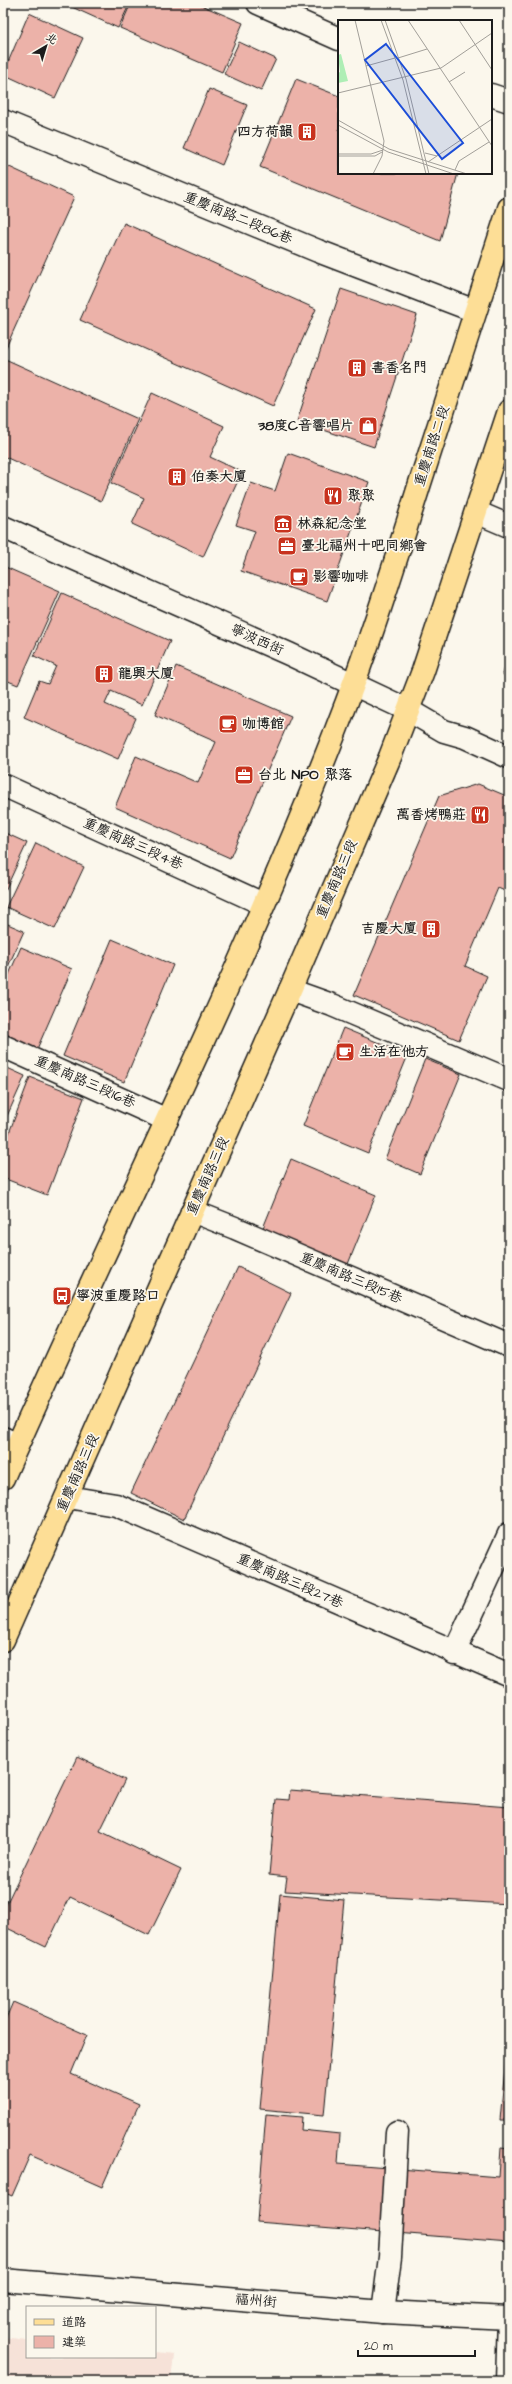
<svg xmlns="http://www.w3.org/2000/svg" width="512" height="2384" font-family="'Architects Daughter','LXGW WenKai TC',sans-serif">
<rect width="100%" height="100%" fill="#fbf7ec"/>
<filter id="ink" filterUnits="userSpaceOnUse"><feTurbulence type="fractalNoise" baseFrequency=".025" numOctaves="2"/><feDisplacementMap in="SourceGraphic" scale="8" xChannelSelector="R" yChannelSelector="G"/><feConvolveMatrix kernelMatrix="1 2 1 2 8 2 1 2 1" color-interpolation-filters="sRGB"/></filter>
<g filter="url(#ink)">
<!-- built -->
<path fill="#f6e2d8" d="M3,2337L27,2340V2357H155V2352L174,2354L171,2381H3Z"/>
<!-- building -->
<g fill="#ecb2a9" stroke="#1c1c1c">
<path d="M63,3H130L118,28Z"/>
<path d="M131,3H196L243,23L222,72L120,28Z"/>
<path d="M29,13L83,38L55,98L3,74Z"/>
<path d="M239,42L276,59L261,91L224,74Z"/>
<path d="M296,79L339,96V173H458L440,241L260,167Z"/>
<path d="M209,89L247,105L222,165L184,148Z"/>
<path d="M3,164L74,197L3,354Z"/>
<path d="M124,223L316,309L273,406L80,320Z"/>
<path d="M341,289L417,315L374,447L297,421Z"/>
<path d="M3,358L138,419L101,501L3,456Z"/>
<path d="M152,393L224,426L210,457L242,472L203,557L132,524L144,498L111,483Z"/>
<path d="M288,453L369,482L327,601L241,571L255,531L236,525L251,483L275,491Z"/>
<path d="M3,566L60,591L18,685L3,679Z"/>
<path d="M62,593L170,641L142,705L111,691L105,704L136,718L118,759L24,717L39,681L48,684L56,666L34,656Z"/>
<path d="M509,653V683L503,674Z"/>
<path d="M176,666L291,716L230,858L115,807L136,756L198,783L216,742L155,715Z"/>
<path d="M478,784L509,797V893L498,888L465,966L487,976L459,1040L354,995L439,796Z"/>
<path d="M3,832L27,843L3,895Z"/>
<path d="M36,843L84,867L55,929L6,907Z"/>
<path d="M3,922L24,931L3,978Z"/>
<path d="M112,939L173,965L124,1082L63,1056Z"/>
<path d="M21,947L72,969L37,1049L3,1034V988Z"/>
<path d="M343,1028L408,1055L368,1153L303,1126Z"/>
<path d="M425,1059L461,1074L420,1174L385,1159Z"/>
<path d="M3,1066L25,1076L3,1125Z"/>
<path d="M30,1077L84,1098L47,1195L3,1178V1149Z"/>
<path d="M291,1159L376,1195L348,1264L263,1228Z"/>
<path d="M238,1267L291,1293L184,1519L131,1493Z"/>
<path d="M77,1757L125,1780L100,1831L181,1870L149,1935L70,1897L46,1947L3,1926V1911Z"/>
<path d="M290,1790L509,1807V1904L285,1891L287,1877L269,1875L276,1799L289,1800Z"/>
<path d="M280,1894L344,1900L324,2115L260,2109Z"/>
<path d="M13,2002L87,2035L71,2074L139,2104L102,2187L30,2155L12,2196L3,2192V2025Z"/>
<path d="M509,2026V2120H500Z"/>
<path d="M266,2114L302,2117L301,2130L340,2134L338,2164L499,2177L501,2148L509,2149V2242L257,2222Z"/>
</g>
<g fill="none" stroke-linecap="round" stroke-linejoin="round">
<!-- minor casing -->
<g stroke="#1c1c1c" stroke-width="25">
<g id="minor">
<path d="M258,3L339,39"/>
<path d="M491,95L509,101"/>
<path d="M3,121L318,251L475,311"/>
<path d="M476,512L509,526"/>
<path d="M3,527L289,654L408,710L444,731L465,737L509,757"/>
<path d="M3,785L263,904"/>
<path d="M290,990L332,1005L509,1080"/>
<path d="M3,1046L167,1120"/>
<path d="M192,1211L235,1228L509,1346"/>
<path d="M3,1438L17,1445"/>
<path d="M67,1497L116,1505L509,1675"/>
<path d="M454,1653L509,1534"/>
<path d="M3,2280L383,2312L509,2318"/>
<path d="M383,2312L390,2257L397,2132"/>
<path d="M507,2381L509,2318"/>
</g>
</g>
<!-- major casing -->
<g stroke="#1c1c1c" stroke-width="25">
<g id="major">
<path d="M3,1478C113,1228 237,984 336,730C368,649 394,566 420,483C450,391 479,300 509,208"/>
<path d="M3,1640L290,990L390,757L423,671L509,411"/>
</g>
</g>
<!-- minor -->
<use href="#minor" stroke="#fbf7ec" stroke-width="22"/>
<!-- major -->
<use href="#major" stroke="#fdde96" stroke-width="22"/>
</g>
</g>
<!-- icons -->
<defs>
<g id="building-square" transform="scale(1)"><rect x="-9" y="-9" width="18" height="18" rx="4" fill="#c8321e" stroke="#fbf7ec"/><path d="M-4-6H4V6H1V3H-1V6H-4ZM-2.5-4.3h1.7v1.8h-1.7ZM.8-4.3h1.7v1.8H.8ZM-2.5-1h1.7V.8h-1.7ZM.8-1h1.7V.8H.8Z" fill="#fff"/></g>
<g id="shop-square" transform="scale(1)"><rect x="-9" y="-9" width="18" height="18" rx="4" fill="#c8321e" stroke="#fbf7ec"/><path d="M-5-2.5h2.3a2.7 3.5 0 0 1 5.4 0H5L5.5 6h-11ZM-1.5-2.5h3a1.5 2.3 0 0 0-3 0Z" fill="#fff"/></g>
<g id="restaurant-square" transform="scale(1)"><rect x="-9" y="-9" width="18" height="18" rx="4" fill="#c8321e" stroke="#fbf7ec"/><path d="M-5-6h1v4h1v-4h1v4h1v-4h1v5L-1.5 .5V6h-2V.5L-5-1ZM5-6V6H3V1.5H1.5Q1.5-4 5-6Z" fill="#fff"/></g>
<g id="museum-square" transform="scale(1)"><rect x="-9" y="-9" width="18" height="18" rx="4" fill="#c8321e" stroke="#fbf7ec"/><path d="M0-6L6-3V-2H-6V-3ZM-5-1h2V3h-2ZM-1-1h2V3h-2ZM3-1h2V3H3ZM-6 4H6V6H-6Z" fill="#fff"/></g>
<g id="office-square" transform="scale(1)"><rect x="-9" y="-9" width="18" height="18" rx="4" fill="#c8321e" stroke="#fbf7ec"/><path d="M-6-3h4V-5.5h4V-3h4V5H-6ZM-1-4.5V-3h2v-1.5ZM-6 0V1H6V0Z" fill="#fff"/></g>
<g id="cafe-square" transform="scale(1)"><rect x="-9" y="-9" width="18" height="18" rx="4" fill="#c8321e" stroke="#fbf7ec"/><path d="M-5.5-4.5H6V0H3Q3 3.5 0 3.5H-2.5Q-5.5 3.5-5.5 0ZM3-3.2v2h1.7v-2ZM-6 4.5H4V6H-6Z" fill="#fff"/></g>
<g id="bus-square" transform="scale(1)"><rect x="-9" y="-9" width="18" height="18" rx="4" fill="#c8321e" stroke="#fbf7ec"/><path d="M-5-6H5V4H4V6H2V4H-2V6H-4V4H-5ZM-3.5-4V0h7V-4ZM-3.5 1.2v1.5H-2V1.2ZM2 1.2v1.5H3.5V1.2Z" fill="#fff"/></g>
</defs>
<g fill-rule="evenodd">
<use href="#building-square" x="307" y="132"/>
<use href="#building-square" x="357" y="368"/>
<use href="#shop-square" x="368" y="426"/>
<use href="#building-square" x="177" y="477"/>
<use href="#restaurant-square" x="333" y="496"/>
<use href="#museum-square" x="283" y="524"/>
<use href="#office-square" x="287" y="546"/>
<use href="#cafe-square" x="299" y="577"/>
<use href="#building-square" x="104" y="674"/>
<use href="#cafe-square" x="228" y="724"/>
<use href="#office-square" x="244" y="775"/>
<use href="#restaurant-square" x="480" y="815"/>
<use href="#building-square" x="431" y="929"/>
<use href="#cafe-square" x="345" y="1052"/>
<use href="#bus-square" x="62" y="1296"/>
</g>
<g text-anchor="middle" dominant-baseline="central" stroke-width="3.5" stroke-linejoin="round" paint-order="stroke">
<!-- poi labels -->
<g font-size="14" font-weight="bold" fill="#1c1c1c" stroke="#fbf7ec" text-anchor="start">
<text x="293" y="132" text-anchor="end">四方荷韻</text>
<text x="371" y="368">書香名門</text>
<text x="354" y="426" text-anchor="end">38度C音響唱片</text>
<text x="191" y="477">伯奏大廈</text>
<text x="347" y="496">聚聚</text>
<text x="297" y="524">林森紀念堂</text>
<text x="301" y="546">臺北福州十吧同鄉會</text>
<text x="313" y="577">影響咖啡</text>
<text x="118" y="674">龍興大廈</text>
<text x="242" y="724">咖博館</text>
<text x="258" y="775">台北 NPO 聚落</text>
<text x="466" y="815" text-anchor="end">萬香烤鴨莊</text>
<text x="417" y="929" text-anchor="end">吉慶大廈</text>
<text x="359" y="1052">生活在他方</text>
<text x="76" y="1296">寧波重慶路口</text>
</g>
<!-- street labels -->
<g font-size="14" fill="#1c1c1c" stroke="#fbf7ec">
<text transform="translate(238 218) rotate(22)">重慶南路二段86巷</text>
<text transform="translate(432 446) rotate(-72)">重慶南路二段</text>
<text transform="translate(257 640) rotate(24)">寧波西街</text>
<text transform="translate(133 844) rotate(24)">重慶南路三段4巷</text>
<text transform="translate(337 879) rotate(-67)">重慶南路三段</text>
<text transform="translate(85 1082) rotate(24)">重慶南路三段16巷</text>
<text transform="translate(208 1176) rotate(-66)">重慶南路三段</text>
<text transform="translate(351 1278) rotate(23)">重慶南路三段15巷</text>
<text transform="translate(78 1473) rotate(-66)">重慶南路三段</text>
<text transform="translate(290 1581) rotate(24)">重慶南路三段27巷</text>
<text transform="translate(256 2301) rotate(5)">福州街</text>
</g>
</g>
<!-- overview -->
<g transform="translate(338 20)">
<rect width="154" height="154" fill="#fbf7ec"/>
<path d="M3,34L10,61L0,63V53L2,52L0,35Z" fill="#aeeeb5"/>
<path fill="none" stroke="#a29f99" stroke-width="1" d="M17,0L46,121L44,136L35,154M43,0L65,60L88,154M47,0L68,59L91,154M70,0L154,126M121,0L154,50M60,38L89,29M28,46L57,38M111,62L127,52M0,73L103,48L154,13M0,100L51,129L129,154M0,105L50,132L116,154M87,133L99,136M0,134H33L45,130M0,136H37L44,132M90,142L154,99M117,150L121,141L151,122"/>
<path fill="#1d4ed8" fill-opacity="0.15" stroke="#1d4ed8" stroke-width="2" d="M48,24L125,123L104,139L27,40Z"/>
<rect width="154" height="154" fill="none" stroke="#1c1c1c" stroke-width="2"/>
</g>
<!-- margin -->
<rect width="512" height="2384" fill="none" stroke="#fbf7ec" stroke-width="16"/>
<rect x="8" y="8" width="496" height="2368" fill="none" stroke="#1c1c1c" stroke-width="1.5" filter="url(#ink)"/>
<!-- legend -->
<rect x="26" y="2306" width="130" height="52" fill="#fbf7ec" stroke="#a29f99"/>
<rect x="34" y="2319" width="20" height="6" fill="#fdde96" stroke="#a29f99"/>
<text x="62" y="2326" font-size="12" fill="#1c1c1c">道路</text>
<rect x="34" y="2336" width="20" height="12" fill="#ecb2a9" stroke="#a29f99"/>
<text x="62" y="2346" font-size="12" fill="#1c1c1c">建築</text>
<!-- north arrow -->
<g transform="translate(46 46) rotate(38)" stroke="#fbf7ec" stroke-width="3" paint-order="stroke">
<path d="M0-3L7 15L0 10L-7 15Z" fill="#1c1c1c"/>
<text y="-6" font-size="11" font-weight="bold" text-anchor="middle" fill="#1c1c1c">北</text>
</g>
<!-- scale -->
<path d="M358 2350v6h117v-6" fill="none" stroke="#1c1c1c" stroke-width="2"/>
<text x="364" y="2350" font-size="12" fill="#1c1c1c" stroke="#fbf7ec" stroke-width="3" paint-order="stroke">20 m</text>
</svg>
